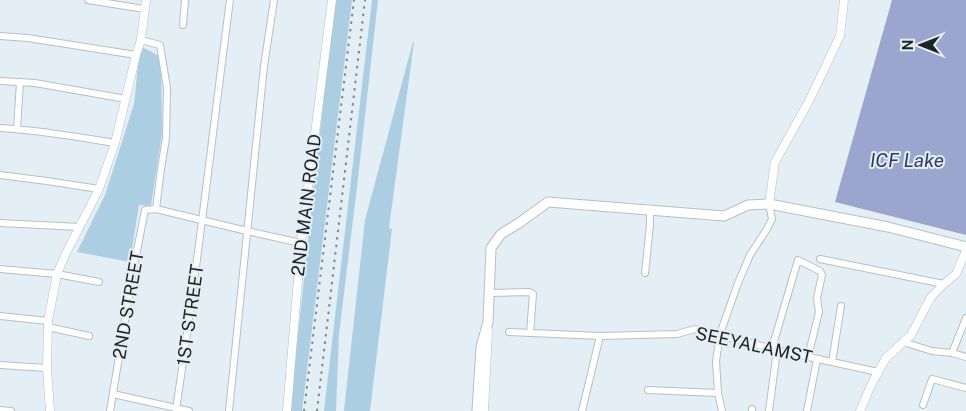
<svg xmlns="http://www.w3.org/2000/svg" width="966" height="411" font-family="'Public Sans',sans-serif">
<rect width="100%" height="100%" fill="#e3eef5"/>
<!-- green -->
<g fill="#accee3">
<path d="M335,0H352L302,411H290L313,193Z"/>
<path d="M372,0H378L357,187L339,334L336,411H324Z"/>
<path d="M413,42H414L389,228L392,229L370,411H344L365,220Z"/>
<path d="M140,46L161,57L162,133L151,206L139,205L130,262L77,252L105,195L134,104Z"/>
</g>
<!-- water -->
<path fill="#9ca5cd" d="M892,0H966V235L835,202Z"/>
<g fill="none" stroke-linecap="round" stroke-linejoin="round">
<!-- minor casing -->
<g stroke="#b5c0c6" stroke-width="8">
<g id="minor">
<path d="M88,0L144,9"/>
<path d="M183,25L185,0"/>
<path d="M0,36L28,38L136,55"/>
<path d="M141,40L160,45L167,88L166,138L161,169L156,209"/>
<path d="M0,81L35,83L126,99"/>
<path d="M0,128C39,130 77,137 115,143"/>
<path d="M17,129L20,82"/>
<path d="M0,175L47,181L99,189"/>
<path d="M0,223L80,227"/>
<path d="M820,259L944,284"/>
<path d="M0,269L57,274L99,282"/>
<path d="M645,273L650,225V210"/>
<path d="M489,293L529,292L533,294L530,333"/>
<path d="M0,316L48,321"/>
<path d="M48,327L89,336"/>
<path d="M509,332L600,336L677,334L695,329L777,350L878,372"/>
<path d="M903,342L932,351L952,353L966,357"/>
<path d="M772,348L798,260L820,271L822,275L817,298L819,312L808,357"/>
<path d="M952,353L966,318"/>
<path d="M832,362L841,306"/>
<path d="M0,365L47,368"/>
<path d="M648,390L718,393"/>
<path d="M113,394L189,411"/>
<path d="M923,405L932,379L966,388"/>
<path d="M176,409C197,273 212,136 230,0"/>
<path d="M0,410L11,411"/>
<path d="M110,411L134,266L145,210L156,209L247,231L301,243"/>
<path d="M229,411L264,66L274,0"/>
<path d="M582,411L600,336"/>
<path d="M722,411L718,393L716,361L720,334L738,283L750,255L767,229L772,219L769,204"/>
<path d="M752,411V409"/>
<path d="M769,411L777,350"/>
<path d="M807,411L817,359"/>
</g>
</g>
<!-- tertiary casing -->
<g stroke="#b5c0c6" stroke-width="9">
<g id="tertiary">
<path d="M769,204L775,162L809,101L840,36L844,0"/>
<path d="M50,411L47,368L48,321L57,274L66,253L99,189L115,143L136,55L141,40L146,0"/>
<path d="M287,411L301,243L332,0"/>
<path d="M484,411L488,331"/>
<path d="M860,411L871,385L886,358L911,335L931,297L944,284L956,274L966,251"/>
</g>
</g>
<!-- secondary casing -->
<g stroke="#b5c0c6" stroke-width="11">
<path id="secondary" d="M477,411L481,347L488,322L491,248L501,234L519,223L548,202L724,216L748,205L769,204L888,227L966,247"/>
</g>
<!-- minor -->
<use href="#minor" stroke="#fff" stroke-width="6"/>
<!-- tertiary -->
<use href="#tertiary" stroke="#fff" stroke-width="8"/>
<!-- secondary -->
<use href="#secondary" stroke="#fff" stroke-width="9"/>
<!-- rail -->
<g stroke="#7f878b" stroke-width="2" stroke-dasharray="2.5 5" stroke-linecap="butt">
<path d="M304,411L354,0"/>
<path d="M317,411L365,0"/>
</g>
</g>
<g text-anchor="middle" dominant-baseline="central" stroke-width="4" stroke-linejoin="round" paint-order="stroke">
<!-- street labels -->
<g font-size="18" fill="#1f2326" stroke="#e3eef5">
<text transform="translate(306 205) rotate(-83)">2ND MAIN ROAD</text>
<text transform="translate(128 305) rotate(-80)">2ND STREET</text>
<text transform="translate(190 315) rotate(-82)">1ST STREET</text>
<text transform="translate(754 345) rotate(12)">SEEYALAMST</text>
</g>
<!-- water labels -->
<g font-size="19" font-style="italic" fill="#2e3568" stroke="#e3eef5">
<text x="907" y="160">ICF Lake</text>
</g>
</g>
<!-- north arrow -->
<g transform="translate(921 45) rotate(270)" stroke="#e3eef5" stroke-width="4" paint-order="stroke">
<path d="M0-4L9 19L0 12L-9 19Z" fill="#1f2326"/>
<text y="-8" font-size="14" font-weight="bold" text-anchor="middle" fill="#1f2326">N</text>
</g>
</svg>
